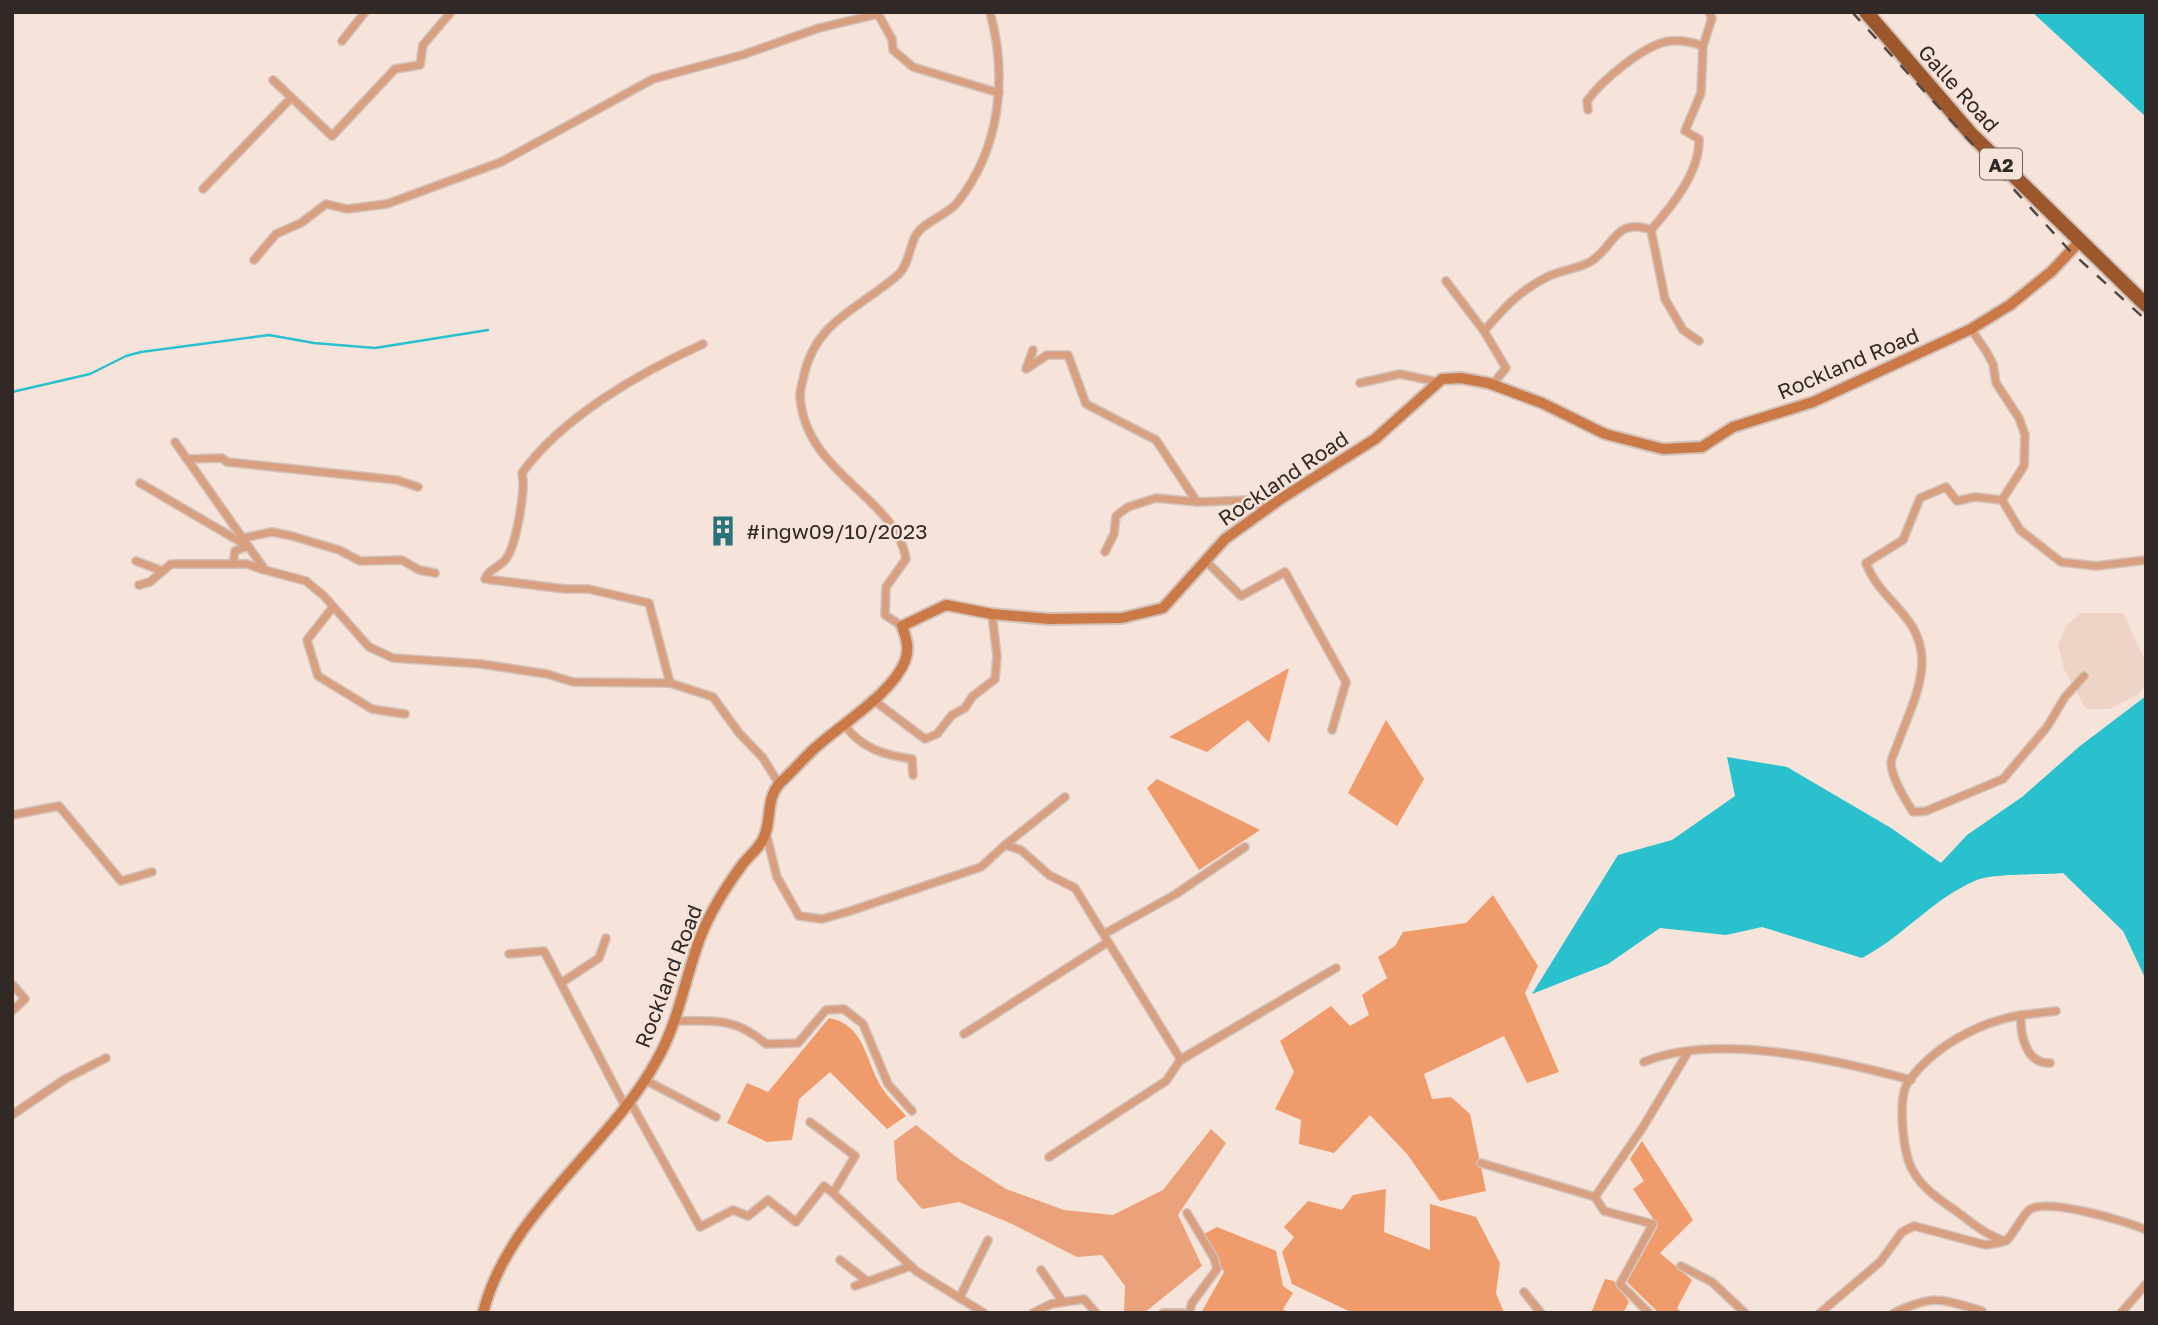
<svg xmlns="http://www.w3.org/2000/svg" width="2158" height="1325" font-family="'Golos Text',sans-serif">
<rect width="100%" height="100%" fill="#f6e3d9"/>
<!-- built -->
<path fill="#edd4c6" d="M2081,613H2123L2146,662V686L2136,696L2109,709H2086L2064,669L2058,645L2067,625Z"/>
<!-- green -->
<path fill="#eba27a" d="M916,1125L959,1159L1006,1189L1064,1210L1113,1215L1163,1190L1211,1129L1226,1143L1178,1215L1202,1266L1144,1313H1124L1125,1286L1102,1255L1077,1257L1010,1223L959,1202L922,1209L897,1180L894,1141Z"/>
<!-- forest -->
<g fill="#ef9b6b">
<path d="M1289,668L1269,743L1248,720L1207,752L1169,737Z"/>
<path d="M1386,720L1424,779L1397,826L1348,793Z"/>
<path d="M1157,779L1260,830L1199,870L1147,788Z"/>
<path d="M1493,895L1538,966L1525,993L1559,1072L1527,1083L1504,1036L1424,1074L1432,1099L1451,1097L1470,1114L1486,1191L1440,1201L1407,1154L1370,1115L1334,1153L1299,1144L1301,1120L1275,1109L1294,1072L1280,1041L1331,1006L1350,1026L1369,1015L1362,995L1387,978L1378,957L1395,946L1403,932L1466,923Z"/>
<path d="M829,1018C863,1025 864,1054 878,1081C884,1094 897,1105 906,1116L887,1129L830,1072L799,1099L792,1140L767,1142L727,1123L747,1083L768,1092Z"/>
<path d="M1642,1141L1693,1220L1660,1253L1692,1280L1677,1308L1682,1313H1659L1627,1282L1658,1226L1633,1189L1644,1181L1630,1159Z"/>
<path d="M1386,1189L1384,1232L1430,1250V1204L1476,1217L1500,1263L1496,1293L1504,1313H1353L1292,1284L1282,1252L1294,1237L1284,1227L1308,1201L1342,1210L1353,1195Z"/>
<path d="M1217,1227L1276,1251L1283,1286L1293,1293L1283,1309L1288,1313H1201L1224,1272L1204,1234Z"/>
<path d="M1605,1279L1614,1281L1629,1302L1623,1313H1591Z"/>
</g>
<!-- water -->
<g fill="#29c1ce">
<path d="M2032,12H2146V117Z"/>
<path d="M2146,696V980L2123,931L2063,873C2043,875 1993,873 1977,880C1933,898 1903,937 1862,958L1762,927L1726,935L1660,928L1608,964L1532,994L1618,855L1672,840L1735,796L1727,757L1787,767L1891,828L1941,863L1967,835L2022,797L2080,746Z"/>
</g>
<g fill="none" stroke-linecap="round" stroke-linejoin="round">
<!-- stream -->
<path stroke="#29c1ce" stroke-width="2.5" d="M12,392L90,374L126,356L141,352L269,335L314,343L375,348L488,330"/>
<!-- street casing -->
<g stroke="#d2c2b9" stroke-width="10">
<g id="street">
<path d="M342,41L365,12"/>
<path d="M273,80L332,136L395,69L420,65L423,45L451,12"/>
<path d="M1588,110L1587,101C1602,80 1645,44 1670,41C1682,40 1692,42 1703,46"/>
<path d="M203,189L291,98"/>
<path d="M1651,230C1672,206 1700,172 1699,139L1685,131L1701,93L1703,46L1712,18L1709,12"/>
<path d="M254,260L276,234L301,223L326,204L347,209L387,204L501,162L653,79L742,55L819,28L878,14L892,39L893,50L913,67L999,93"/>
<path d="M1446,281L1484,331L1506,368L1492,385"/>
<path d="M1971,329L1986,351L1993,364L1996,383L2019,418L2025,435L2024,466L2002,500L2020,530L2061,562L2096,566L2146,560"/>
<path d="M1484,331C1504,308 1520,290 1549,276C1562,270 1577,269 1590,262C1615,247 1614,217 1651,230L1665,299L1683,330L1699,341"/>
<path d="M1033,350L1026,369L1047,355H1068L1086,404L1156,440L1197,502"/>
<path d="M1360,383L1400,374L1438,382"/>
<path d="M175,442L265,570L306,581L324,596L369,647L393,658L481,664L547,674L573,682L670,683L713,697L739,733L763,758L779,784"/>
<path d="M187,459L222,458L227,462L397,480L418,487"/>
<path d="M140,483L244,544"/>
<path d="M2002,500L1975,497L1957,501L1946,487L1920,498L1903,540L1866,563C1881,603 1921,614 1922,661C1922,688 1907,718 1898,743C1896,749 1891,758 1891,763C1892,779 1905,799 1913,812L1926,811L2003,779L2047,727L2065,697L2084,676"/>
<path d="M243,538L272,532L292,536L339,550L360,561L402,560L419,570L435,573"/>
<path d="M1105,552L1114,534L1116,516L1128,507L1156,498L1197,502L1252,500L1265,510"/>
<path d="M1205,560L1241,596L1285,572L1346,682L1332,730"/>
<path d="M136,561L160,570"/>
<path d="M233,564L235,551L248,546"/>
<path d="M139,585L150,582L171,564H247L264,570"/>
<path d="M333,607L307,640L318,676L372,709L405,714"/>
<path d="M902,626L885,615L886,587L906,559C896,496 804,474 800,395C800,389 803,381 804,375C816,320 861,308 899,274C909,264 909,247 916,235C923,222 946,216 957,203C1000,149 1008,78 990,12"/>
<path d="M670,683L649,603L588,589H565L485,579C488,570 498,568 505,560C516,548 526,489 522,473C562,417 641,372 703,344"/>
<path d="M872,699L925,739L937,734L952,715L965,708L972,697L995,679L997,656L992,614"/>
<path d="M845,726C863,749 884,755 912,759L913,775"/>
<path d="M12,815L59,806L121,881L152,872"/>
<path d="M766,833L777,877L799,916L822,919L847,912L981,867L1005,845L1021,850L1049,875L1075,888L1181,1060"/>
<path d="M1005,845L1065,797"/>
<path d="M1104,934L1176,894L1245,847"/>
<path d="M509,954L544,951L626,1108"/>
<path d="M561,983L599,958L606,938"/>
<path d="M12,984L25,999L12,1011"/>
<path d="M2021,1015L2056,1011"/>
<path d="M674,1021C714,1021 735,1017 766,1044L798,1043L826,1010L844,1009L863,1024L888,1084L912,1111"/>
<path d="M964,1034L1108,942"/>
<path d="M1644,1062C1716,1032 1837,1060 1911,1080"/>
<path d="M2050,1063C2026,1064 2020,1035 2021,1015C1979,1022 1934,1046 1908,1082C1897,1099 1903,1154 1913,1171C1922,1188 1940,1200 1956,1211C1971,1222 1987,1236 2006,1241C2015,1232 2020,1219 2029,1210C2044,1197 2127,1221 2146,1230"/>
<path d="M645,1080L716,1117"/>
<path d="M631,1103L700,1227L733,1210L748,1216L768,1200L796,1222L824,1186L833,1193"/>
<path d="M12,1115L65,1079L106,1058"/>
<path d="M810,1122L855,1156L833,1193L916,1271L984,1313"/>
<path d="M1049,1157L1166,1081L1181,1059L1336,968L1181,1060"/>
<path d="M1481,1163L1595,1197L1604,1211L1653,1224L1620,1284L1649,1313"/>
<path d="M1595,1197L1643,1127L1688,1052"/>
<path d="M1187,1213L1214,1258L1217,1269L1192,1303L1189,1313"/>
<path d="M840,1260L867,1281"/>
<path d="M1681,1266L1712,1282L1745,1313"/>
<path d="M1041,1270L1063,1302"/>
<path d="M855,1286L911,1266"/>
<path d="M1524,1292L1541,1313"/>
<path d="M960,1297L988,1240"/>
<path d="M1033,1313L1051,1304L1084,1299L1096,1313"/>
<path d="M1163,1313H1183"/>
<path d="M1820,1313L1880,1262L1902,1232L1914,1226L1986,1245L2002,1242"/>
<path d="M1894,1313C1933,1294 1942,1299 1982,1311"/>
<path d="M2121,1313L2146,1284"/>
</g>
</g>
<!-- secondary casing -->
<g stroke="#d2c2b9" stroke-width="14">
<path id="secondary" d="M483,1313C508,1212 610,1148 658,1058C679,1020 685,978 700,938C710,912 725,888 742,865C748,857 757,850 762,841C773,823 764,799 781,782C793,771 803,759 815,748C840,725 892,694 905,661C910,648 906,638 902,626L946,605L992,614L1049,619L1122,618L1163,608L1225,539L1282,498L1375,439L1442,379L1461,378L1488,383L1542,403L1605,434L1663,449L1702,447L1733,427L1813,402L1971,329L2010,305L2052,271L2079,242"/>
</g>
<!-- highway casing -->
<g stroke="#d2c2b9" stroke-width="18">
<path id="highway" d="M1866,12L1971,134L2146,305"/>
</g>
<!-- street -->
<use href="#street" stroke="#d89f80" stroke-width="7"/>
<!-- secondary -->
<use href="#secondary" stroke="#cc7948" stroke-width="10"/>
<!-- highway -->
<use href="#highway" stroke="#9c572c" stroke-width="14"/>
<!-- rail -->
<path stroke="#514844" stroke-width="2.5" stroke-dasharray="12 12" stroke-linecap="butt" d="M1852,12L2070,251L2146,320"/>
</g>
<!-- icons -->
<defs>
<g id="building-bare" transform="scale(2.415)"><path d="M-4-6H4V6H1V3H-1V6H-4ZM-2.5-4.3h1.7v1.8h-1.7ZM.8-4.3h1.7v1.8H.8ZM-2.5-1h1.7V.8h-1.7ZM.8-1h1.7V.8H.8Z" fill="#29737a" stroke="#f6e3d9" stroke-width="2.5" paint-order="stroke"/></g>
</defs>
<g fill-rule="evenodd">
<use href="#building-bare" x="723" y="531"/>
</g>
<g text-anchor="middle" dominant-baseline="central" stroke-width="5" stroke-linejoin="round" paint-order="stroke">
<!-- shield labels -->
<rect fill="#f6e3d9" stroke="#6b615c" stroke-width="2" x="1980" y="148.5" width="42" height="31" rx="5"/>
<g font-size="19" font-weight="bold" fill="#302926">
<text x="2001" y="164">A2</text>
</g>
<!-- street labels -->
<g font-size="21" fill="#302926" stroke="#f6e3d9">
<text transform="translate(1959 88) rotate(48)">Galle Road</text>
<text transform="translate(1848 363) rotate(-23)">Rockland Road</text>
<text transform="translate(1283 478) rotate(-34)">Rockland Road</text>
<text transform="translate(668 976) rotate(-69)">Rockland Road</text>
</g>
<!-- poi labels -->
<g font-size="21" fill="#302926" stroke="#f6e3d9" text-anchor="start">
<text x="746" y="531">#ingw09/10/2023</text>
</g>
</g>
<!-- border -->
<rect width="2158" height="1325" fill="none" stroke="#302926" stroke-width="28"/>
</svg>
